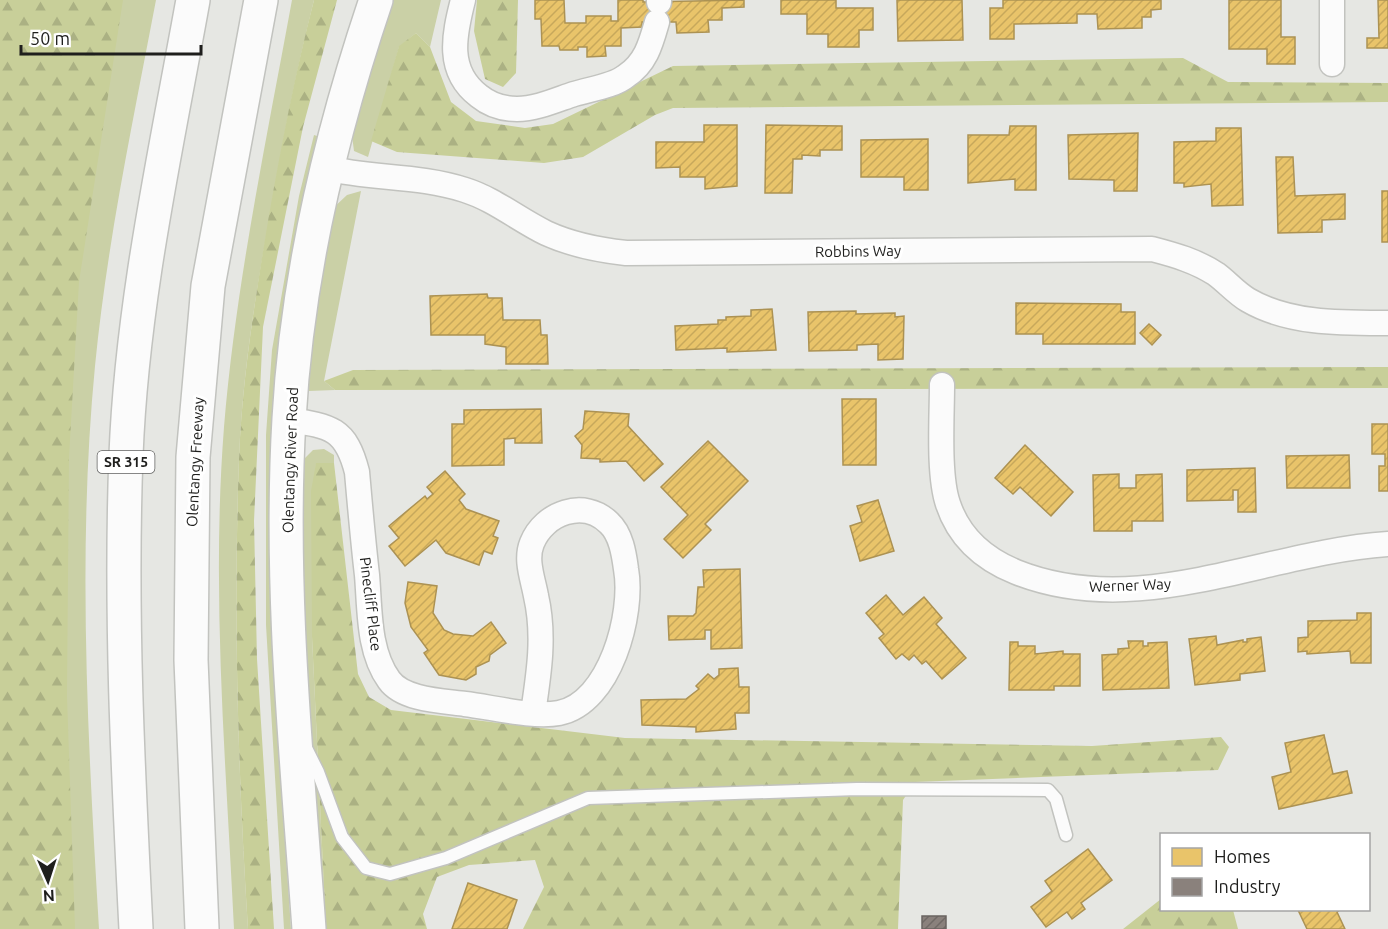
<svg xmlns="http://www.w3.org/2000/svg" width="1388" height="929" font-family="Ubuntu,sans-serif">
<defs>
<pattern id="forest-firs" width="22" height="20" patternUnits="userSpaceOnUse" patternTransform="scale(1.5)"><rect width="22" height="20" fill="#c8cf99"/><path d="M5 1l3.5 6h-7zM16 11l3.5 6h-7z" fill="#abb183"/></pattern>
<pattern id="homes-hatch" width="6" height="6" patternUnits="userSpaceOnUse" patternTransform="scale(1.5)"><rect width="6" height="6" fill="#e9c46a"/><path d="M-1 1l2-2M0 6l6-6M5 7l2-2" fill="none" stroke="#c7a85b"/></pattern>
<pattern id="industry-hatch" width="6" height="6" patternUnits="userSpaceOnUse" patternTransform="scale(1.5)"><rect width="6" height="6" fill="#8a817c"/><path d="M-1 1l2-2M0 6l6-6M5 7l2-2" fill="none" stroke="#706965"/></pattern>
</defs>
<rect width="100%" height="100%" fill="#e6e7e3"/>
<!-- green -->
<g fill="#cad0a6">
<path d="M0,0H156C133,121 107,243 95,366C77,551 88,743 99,929H0Z"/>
<path d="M292,0H314C295,75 281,150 268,226C254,303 242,381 239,459C233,616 238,772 248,929H234C226,763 211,593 224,427C236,283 266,142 292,0Z"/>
<path d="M390,0H441L430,47L416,33L399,47L368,157L354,151L351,128Z"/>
<path d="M314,135L320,137L277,719L291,929H284L266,625V435L272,350L299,196Z"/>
<path d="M361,191L324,381L335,390L308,391L305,371L329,212L347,195Z"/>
<path d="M324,449L334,455V463H316L312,637L326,929H315L303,706L302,461L313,450Z"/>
</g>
<!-- forest -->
<g fill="url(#forest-firs)">
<path d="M0,0H123L79,282L69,458L67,696L75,929H0Z"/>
<path d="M314,0H337L303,127L263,327L254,521L257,659L274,929H248C238,772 233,616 239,459C242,379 255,300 268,221C281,147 295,73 314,0Z"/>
<path d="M477,0H518L516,73L503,87L485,79L474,31Z"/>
<path d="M416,33L430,47L451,102L476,121L525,128L553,124L673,66L1183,58L1228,82L1388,83V102L673,108L655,115L583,157L544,163L397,152L371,141L399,46Z"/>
<path d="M1388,367V388L335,390L324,381L353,370Z"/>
<path d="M316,463H334L358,674L369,697L391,710L625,738L1092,746L1221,737L1229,747L1218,770L915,782L903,800L898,929H523L544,887L535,860L469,865L437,877L423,914L427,929H326L312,637L311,491Z"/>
<path d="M1161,899L1162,910H1233L1238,929H1123Z"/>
</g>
<!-- homes -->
<g fill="url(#homes-hatch)" stroke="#ac9253" stroke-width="1.5">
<path d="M535,0H564L565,23H586V16H611V21H618V0H643V2L744,0V7L722,8V20H708L709,32L677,33L676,22H642V27L621,28V46H605L606,56L587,57V47H578V50H560L559,46H542L541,19H535Z"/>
<path d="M781,0H836V8H873V30H859V47H828V34H807V14H781Z"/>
<path d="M897,0H962L963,40L898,41Z"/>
<path d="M1003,0H1161V9L1151,10V17H1142V28L1098,29L1097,14H1077V23L1014,24V39H990V8H1003Z"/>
<path d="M1229,0H1281V37H1295V64H1267V49H1229Z"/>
<path d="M1378,0H1388V48H1367V38H1379Z"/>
<path d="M704,125H737V186L705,189V177H680V167L656,168V142H704Z"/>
<path d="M766,125L842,126V150H820V156L802,155V159H793L792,193H765Z"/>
<path d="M1010,126H1036V190H1015V179L968,183V135H1009Z"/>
<path d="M1216,128H1241L1243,205L1212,206L1211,184L1184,187V183H1174V142L1216,141Z"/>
<path d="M1138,133L1137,191H1114V180L1069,179L1068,135Z"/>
<path d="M928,139V190H904V177H861V140Z"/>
<path d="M1276,157H1293L1295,196L1345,194V219L1322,220V232L1278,233Z"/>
<rect x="1382" y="191" width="6" height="51"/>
<path d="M487,294L488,298H502L503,320H540L541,335H547L548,364H506V347L485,344V335H431L430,296Z"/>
<path d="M1016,303L1121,304V312H1135V344H1043V334H1016Z"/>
<path d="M772,309L776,350L727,352V348L676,350L675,326L718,324V320H726V317L751,316V310Z"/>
<path d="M856,311V314L895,313V317L904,316L903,359L878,360V344L857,345V350L809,351L808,312Z"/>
<path d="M1149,324L1161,335L1152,345L1140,333Z"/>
<path d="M842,399H876V465H843Z"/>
<path d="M541,409L542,443H515V438L504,439V465L452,466V424H464V410Z"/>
<path d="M585,411L629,414L628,426L663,464L644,481L626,461L600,462V459L581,458L582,445L575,436L583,429Z"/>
<path d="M1372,424H1388V491H1379V466H1385V454H1372Z"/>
<path d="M708,441L748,481L705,524L711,530L683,558L664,539L688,515L661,487Z"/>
<path d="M1025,445L1073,492L1051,516L1020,487L1013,494L995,478Z"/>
<path d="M1349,455L1350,488H1287L1286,456Z"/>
<path d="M1255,468L1256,512H1238V490H1233V500L1187,501V470Z"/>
<path d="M445,471L465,494L459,500L466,509L499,521L493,536L498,538L492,554L484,551L479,565L446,553L436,540L405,566L389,546L399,538L389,526L425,496L427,499L433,494L427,487Z"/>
<path d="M1119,474V488H1136V475L1162,474L1163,521H1132V531H1094L1093,475Z"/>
<path d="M878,500L894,551L860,561L850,526L862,522L857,506Z"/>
<path d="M740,569L742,648L711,649V630H705V639L669,640L668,616H693L696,613L698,587H704L703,570Z"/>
<path d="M408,582L437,586L433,613L444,630L453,634L473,636L491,622L506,643L490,655L489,661L476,667V674L466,680L439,675L424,653L428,650L411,627L405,603Z"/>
<path d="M886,595L903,615L924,597L942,618L936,624L966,658L942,679L926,661L922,664L914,655L909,660L902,654L896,659L879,638L884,634L866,613Z"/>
<path d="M1357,613H1371V663H1351L1350,651L1307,654V651L1298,652V638L1308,637V621L1357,620Z"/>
<path d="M1216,636L1217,645L1243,640V642H1247V639L1261,637L1265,671L1240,674V680L1195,685L1189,639Z"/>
<path d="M1128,641H1143V646H1148V643L1167,642L1169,688L1103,690L1102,655L1118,654V649L1129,648Z"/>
<path d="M1010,642H1018V646H1035V654L1063,651V654H1080V686H1054V690H1009Z"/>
<path d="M738,668L739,687H749V713H735L736,729L696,732V727L642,725L641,700L686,699L699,689L696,686L708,674L714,679L719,675V669Z"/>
<path d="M1324,735L1333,774L1347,771L1352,793L1279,809L1272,777L1291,772L1285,743Z"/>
<path d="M1088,849L1112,880L1081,903L1085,909L1072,919L1067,912L1046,927L1031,907L1052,891L1045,881Z"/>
<path d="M468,883L517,900L507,929H452Z"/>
<path d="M1298,910H1340L1337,912L1345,929H1307Z"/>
</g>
<!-- industry -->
<rect fill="url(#industry-hatch)" stroke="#6a6460" stroke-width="1.5" x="922" y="916" width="24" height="13"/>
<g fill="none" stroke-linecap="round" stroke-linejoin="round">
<!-- service casing -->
<g stroke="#c2c3bf" stroke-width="15">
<path id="service" d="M305,746L318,772L342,837L366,868L390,874L446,858L588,798L857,789L1048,790L1056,799L1066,835"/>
</g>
<!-- minor casing -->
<g stroke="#c2c3bf" stroke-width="27">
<g id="minor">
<path d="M463,0C454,35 446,71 479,96C490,105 503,109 517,109C536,109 556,100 574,94C590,89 614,86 626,76C646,63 651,43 657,22"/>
<path d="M1332,0V64"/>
<path d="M659,2V0"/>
<path d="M326,168C372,179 419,175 465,190C494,199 519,220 546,233C572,245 598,250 626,253L1152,249C1175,255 1196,261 1216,274C1227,282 1236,293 1248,300C1289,324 1342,323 1388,323"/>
<path d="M942,385C942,417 938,475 948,504C959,537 984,559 1016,572C1139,621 1265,552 1388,544"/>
<path d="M289,420C330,426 346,428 357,472C360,506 363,541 367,575C370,610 368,651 389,680C403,700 443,701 465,704C491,707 533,718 559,713C610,703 634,614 626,569C624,554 621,534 609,523C584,498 544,513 532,543C525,560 533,579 536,596C545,635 539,673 533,713"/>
</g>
</g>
<!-- secondary casing -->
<g stroke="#c2c3bf" stroke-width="36">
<path id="secondary" d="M309,929C297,760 279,589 289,419C297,275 330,136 376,0"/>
</g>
<!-- motorway casing -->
<g stroke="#c2c3bf" stroke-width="36">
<g id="motorway">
<path d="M136,929C128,771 120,613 126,455C132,302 166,150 193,0"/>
<path d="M202,929L191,660L193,457L208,286L261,0"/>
</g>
</g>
<!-- service -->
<use href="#service" stroke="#fbfbfb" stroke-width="12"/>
<!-- minor -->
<use href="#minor" stroke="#fbfbfb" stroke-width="24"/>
<!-- secondary -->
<use href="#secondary" stroke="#fbfbfb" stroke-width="33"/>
<!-- motorway -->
<use href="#motorway" stroke="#fbfbfb" stroke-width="33"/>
</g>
<g text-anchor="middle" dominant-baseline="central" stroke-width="6" stroke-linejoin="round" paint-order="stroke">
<!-- shield labels -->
<rect fill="#fff" stroke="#626261" stroke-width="1.5" x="97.5" y="451" width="57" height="22" rx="4.5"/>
<g font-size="14" font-weight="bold" fill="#1f1f1d">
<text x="126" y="462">SR 315</text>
</g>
<!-- street labels -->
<g font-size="15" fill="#1f1f1d" stroke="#fff">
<text transform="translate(858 251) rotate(-1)">Robbins Way</text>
<text transform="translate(290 460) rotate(-88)">Olentangy River Road</text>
<text transform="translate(195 462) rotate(-87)">Olentangy Freeway</text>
<text transform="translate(1130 585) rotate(-2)">Werner Way</text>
<text transform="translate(371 604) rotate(83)">Pinecliff Place</text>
</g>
</g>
<!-- legend -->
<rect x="1160" y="833" width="210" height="78" fill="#ffffff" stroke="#a5a5a5" stroke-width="1.5"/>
<rect x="1172" y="848" width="30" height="18" fill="#e9c46a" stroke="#a5a5a5" stroke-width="1.5"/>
<text x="1214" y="863" font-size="18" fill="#1f1f1d">Homes</text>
<rect x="1172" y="878" width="30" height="18" fill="#8a817c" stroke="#a5a5a5" stroke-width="1.5"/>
<text x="1214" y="893" font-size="18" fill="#1f1f1d">Industry</text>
<!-- north arrow -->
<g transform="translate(48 881) rotate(177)" stroke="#ffffff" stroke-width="4.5" paint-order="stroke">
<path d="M0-4.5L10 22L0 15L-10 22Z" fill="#1f1f1d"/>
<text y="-9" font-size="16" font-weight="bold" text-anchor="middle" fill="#1f1f1d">N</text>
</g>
<!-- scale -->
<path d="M21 45v9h180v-9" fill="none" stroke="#1f1f1d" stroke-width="3"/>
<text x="30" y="45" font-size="18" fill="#1f1f1d" stroke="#ffffff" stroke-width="4.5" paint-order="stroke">50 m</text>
</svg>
